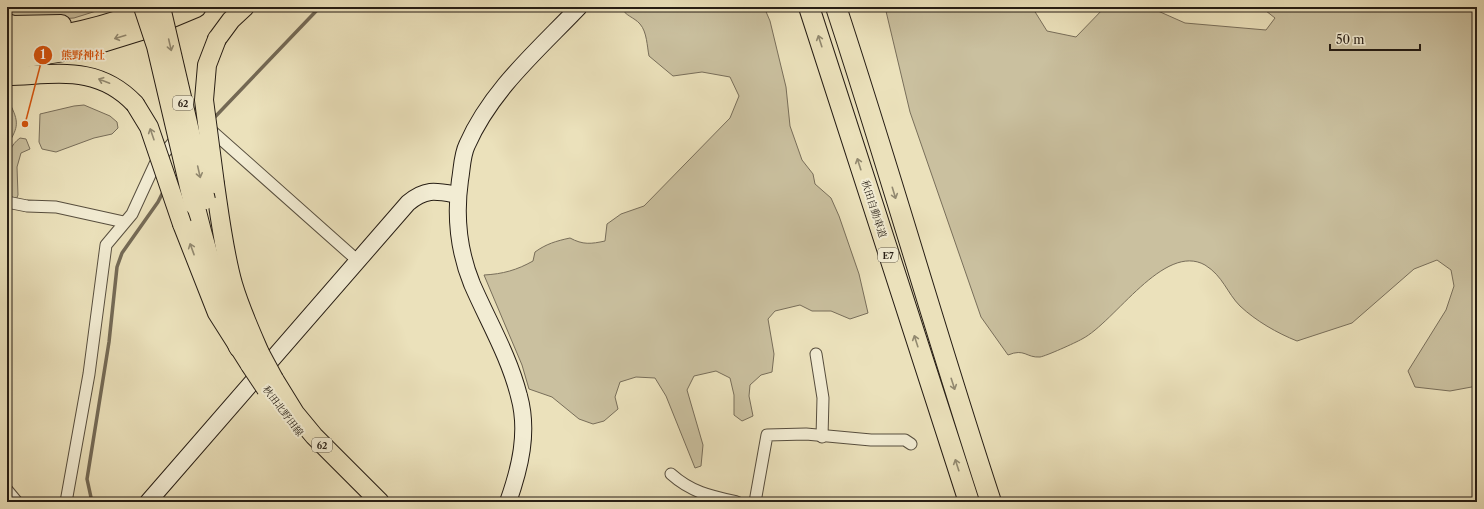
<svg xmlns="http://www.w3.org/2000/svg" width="1484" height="509" font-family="'Libre Caslon Text','Noto Serif JP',serif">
<rect width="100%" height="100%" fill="#ebe1bb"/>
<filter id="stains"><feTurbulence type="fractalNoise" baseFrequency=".005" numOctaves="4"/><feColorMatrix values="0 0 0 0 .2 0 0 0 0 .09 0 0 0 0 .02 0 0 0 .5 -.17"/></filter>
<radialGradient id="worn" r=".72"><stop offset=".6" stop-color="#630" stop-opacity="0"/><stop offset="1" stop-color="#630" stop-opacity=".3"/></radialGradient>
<!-- green -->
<g fill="#cac09f" stroke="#786e5a">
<path d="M7,7H109L74,18L29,21L7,15Z"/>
<path d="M621,7H764L770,21L786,87L790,126L802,160L813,174L815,184L831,198L839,216L859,274L868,313L850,319L831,311H812L800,305L775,311L768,319L774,354L772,372L761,375L750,385L749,396L753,416L742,421L734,415V395L730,378L716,371L694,376L687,390L703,445L701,466L695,468L666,396L655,378L636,377L620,382L615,397L618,409L604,421L593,424L579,419L552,397L529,389L522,365L484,275C503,274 517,270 533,261L535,252C546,244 556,241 570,238C583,245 591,244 605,241L607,224L621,214L644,206L730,118L739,96L730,77L702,72L673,76L649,56C647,46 647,32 640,24C634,17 625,16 621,7Z"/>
<path d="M885,7H1032L1047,31L1076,37L1105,7H1149L1185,23L1266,30L1275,18L1261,7H1477V386L1450,391L1415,387L1408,371L1446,310L1454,286L1451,270L1437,260L1414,269L1352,323L1297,341C1277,333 1256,321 1240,306C1227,293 1223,276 1205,265C1164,242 1115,322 1082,339C1075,343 1046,356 1040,357C1026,358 1025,348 1008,355L981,317L910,112Z"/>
<path d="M7,104L11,106C20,124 17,129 7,146Z"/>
<path d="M84,105L110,116L117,122L118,128L112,134L94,138L56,152L42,149L39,142L40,114L74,106Z"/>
<path d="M20,138L26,139L30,149L21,153L17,167L18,195L16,200L7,197C7,177 2,151 20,138Z"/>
</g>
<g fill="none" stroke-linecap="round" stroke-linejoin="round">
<!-- stream -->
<g stroke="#746a56" stroke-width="3.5">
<path d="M213,119L320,7"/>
<path d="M92,502L87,479L109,342L117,267L122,253L158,202L164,190"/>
</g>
<!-- street casing -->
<g stroke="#574e3e" stroke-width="13">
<g id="street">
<path d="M7,202L27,206L56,207L124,222"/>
<path d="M816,354L823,398L822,437"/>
<path d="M671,474C691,492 710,496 737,502"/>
<path d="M7,490L17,502"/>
<path d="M66,502L89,374L106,245L132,214L155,164L195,116L357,260"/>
<path d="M755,502L767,435L806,434L871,440H905L911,444"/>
</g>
</g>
<!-- secondary casing -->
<g stroke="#261d14" stroke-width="18">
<g id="secondary">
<path d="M148,502L408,203C426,188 436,191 458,195"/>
<path d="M508,502C520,468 529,432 519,396C509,356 488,321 472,284C459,252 455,215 460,180C462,169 462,155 467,145C491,90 538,50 579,7"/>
</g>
</g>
<!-- primary casing -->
<g stroke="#261d14" stroke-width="20">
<g id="primary">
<path d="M217,39L231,20L245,7"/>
<path d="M7,76C56,75 97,64 135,104"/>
<path d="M215,184C220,218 224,252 233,284C240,308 250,330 260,353"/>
<path d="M182,224L217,313L250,365"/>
<path d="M274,379L295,413L314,436L380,502"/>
</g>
</g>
<!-- highway casing -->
<g stroke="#261d14" stroke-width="22">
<g id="highway">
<path d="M809,7L969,502"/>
<path d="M836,7C890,171 937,338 991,502"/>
<path d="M7,24L13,26L61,25"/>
<path d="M7,43C57,38 108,28 154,7"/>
<path d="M7,60L83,48L141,30L196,7"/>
<path d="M194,204C206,253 220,300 239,347"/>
</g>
</g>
<!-- street -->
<use href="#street" stroke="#f2ecd3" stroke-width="11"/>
<!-- secondary -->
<use href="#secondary" stroke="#f2ecd3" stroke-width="16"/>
<!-- primary -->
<use href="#primary" stroke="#ebe1bb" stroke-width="18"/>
<!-- highway -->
<use href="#highway" stroke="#ebe1bb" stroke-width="20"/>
<!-- primary-bridge casing -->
<g stroke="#261d14" stroke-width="20" stroke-linecap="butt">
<g id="primary-bridge">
<path d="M161,7L206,200"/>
<path d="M135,104L149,127L182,224"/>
<path d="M215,184L204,100L207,65L217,39"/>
<path d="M260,353L274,379"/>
<path d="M250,365L266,389"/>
</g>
</g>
<!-- highway-bridge casing -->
<g stroke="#261d14" stroke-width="22" stroke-linecap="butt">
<path id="highway-bridge" d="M144,7L157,46L194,204"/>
</g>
<!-- primary-bridge -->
<use href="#primary-bridge" stroke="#ebe1bb" stroke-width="18"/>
<!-- highway-bridge -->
<use href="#highway-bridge" stroke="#ebe1bb" stroke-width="20"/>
</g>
<!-- one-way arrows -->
<defs><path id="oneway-shaft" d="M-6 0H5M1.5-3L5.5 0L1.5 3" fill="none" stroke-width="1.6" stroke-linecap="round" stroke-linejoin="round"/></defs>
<g stroke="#928970">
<use href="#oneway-shaft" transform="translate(120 37) rotate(163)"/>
<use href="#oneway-shaft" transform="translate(820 41) rotate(-108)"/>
<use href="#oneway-shaft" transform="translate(170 45) rotate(77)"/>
<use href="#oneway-shaft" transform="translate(104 81) rotate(-159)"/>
<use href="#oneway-shaft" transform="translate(152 134) rotate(-109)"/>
<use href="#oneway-shaft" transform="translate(859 164) rotate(-108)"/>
<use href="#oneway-shaft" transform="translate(199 172) rotate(77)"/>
<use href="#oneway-shaft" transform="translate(894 193) rotate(73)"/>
<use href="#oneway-shaft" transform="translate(192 249) rotate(-110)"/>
<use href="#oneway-shaft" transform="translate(916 341) rotate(-108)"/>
<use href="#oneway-shaft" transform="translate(953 384) rotate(72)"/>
<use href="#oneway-shaft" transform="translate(957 465) rotate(-108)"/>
</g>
<g text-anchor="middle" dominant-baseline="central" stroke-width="4" stroke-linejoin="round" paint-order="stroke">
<!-- shield labels -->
<g fill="#f2ecd3" stroke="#635b4d" stroke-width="1">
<rect x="173" y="96" width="20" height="14" rx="3"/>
<rect x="878" y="248" width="20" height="14" rx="3"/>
<rect x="312" y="438" width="20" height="14" rx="3"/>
</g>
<g font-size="9" font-weight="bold" fill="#261d14">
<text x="183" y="103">62</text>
<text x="888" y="255">E7</text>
<text x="322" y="445">62</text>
</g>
<!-- street labels -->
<g font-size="10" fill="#261d14" stroke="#f2ecd3">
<text transform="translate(874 209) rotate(72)">秋田自動車道</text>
<text transform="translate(283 411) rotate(53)">秋田北野田線</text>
</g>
</g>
<!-- callouts -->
<path fill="none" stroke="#d5530d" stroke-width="1.5" d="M25 124L43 55"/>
<g fill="#d5530d" stroke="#f2ecd3" stroke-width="1.5">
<circle cx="25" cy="124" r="4"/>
<circle cx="43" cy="55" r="10"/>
</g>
<g font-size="12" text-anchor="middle" font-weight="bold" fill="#fff">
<text x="43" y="59">1</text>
</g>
<g font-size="11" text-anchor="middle" font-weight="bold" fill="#d5530d" stroke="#f2ecd3" stroke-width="4" stroke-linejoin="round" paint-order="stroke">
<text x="83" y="59">熊野神社</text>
</g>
<!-- margin -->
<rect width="1484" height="509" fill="none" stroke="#ebe1bb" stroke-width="24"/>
<rect x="8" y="8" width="1468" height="493" fill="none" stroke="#261d14" stroke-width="2"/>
<rect x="12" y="12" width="1460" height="485" fill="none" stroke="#261d14"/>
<!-- scale -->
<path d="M1330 44v6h90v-6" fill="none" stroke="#261d14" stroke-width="2"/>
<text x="1336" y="44" font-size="12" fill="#261d14" stroke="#f2ecd3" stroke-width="3" paint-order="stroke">50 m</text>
<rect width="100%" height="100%" filter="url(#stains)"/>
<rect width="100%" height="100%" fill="url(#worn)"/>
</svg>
